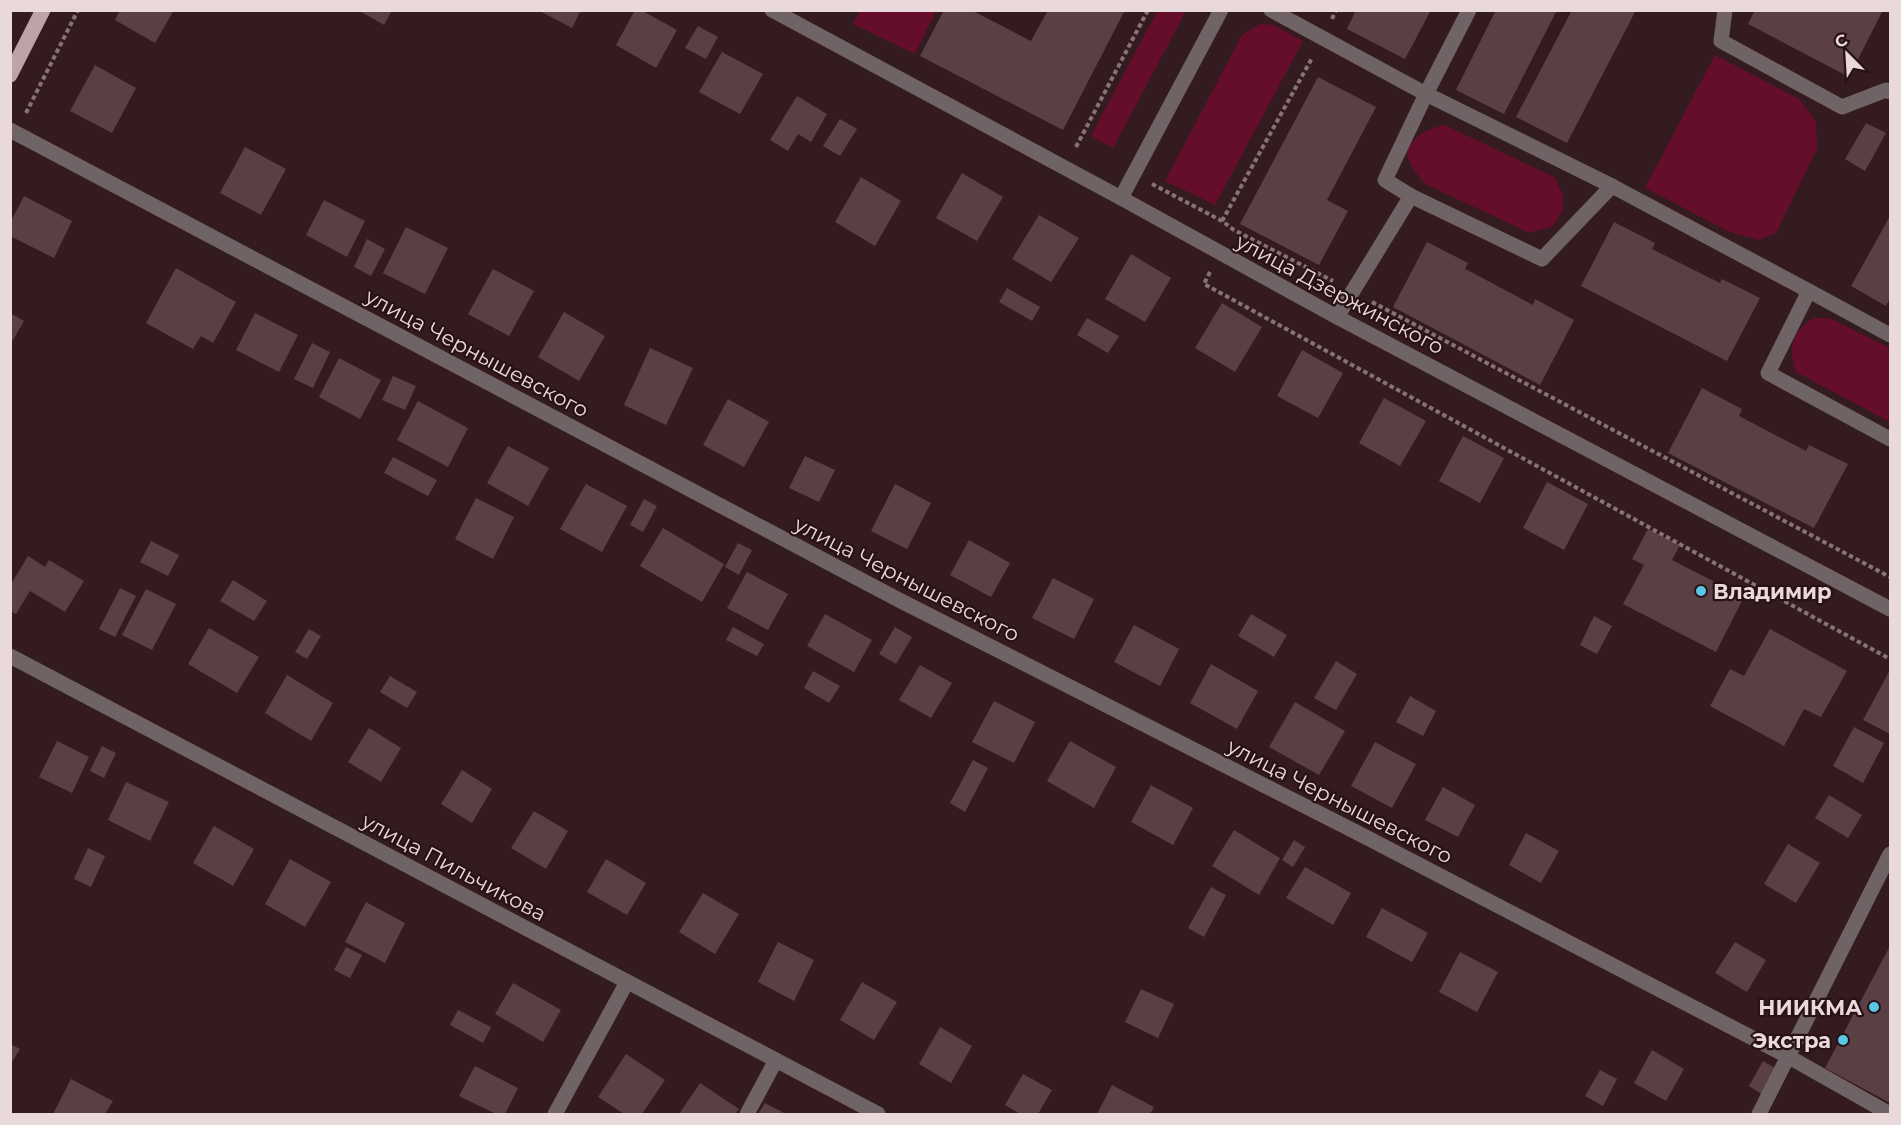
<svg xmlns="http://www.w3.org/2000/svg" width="1901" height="1125" font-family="Montserrat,sans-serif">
<rect width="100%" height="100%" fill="#331b20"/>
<!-- green -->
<g fill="#640e2c">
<path d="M860,11V10L936,11L915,54L853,24Z"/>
<path d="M1157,11H1186L1113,148L1091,136Z"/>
<path d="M1260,24L1274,25L1303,41L1215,205L1165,181L1242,35Z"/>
<path d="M1715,55L1799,99L1816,121L1817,149L1776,233L1759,240L1730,232L1645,188Z"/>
<path d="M1445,125L1554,177L1564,196L1562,212L1553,226L1530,233L1425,184L1412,168L1406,152C1417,133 1425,130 1445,125Z"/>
<path d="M1814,318H1829L1890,348V422L1796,372C1788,348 1791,332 1814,318Z"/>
</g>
<!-- building -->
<g fill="#5a4044">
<path d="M120,10H174L155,43L115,20Z"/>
<path d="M358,10H392L384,25Z"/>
<path d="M538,10H581L572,28Z"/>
<path d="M635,10H641L677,30L656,68L616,45Z"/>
<path d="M944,10H971L1031,41L1048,10H1125L1063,130L920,56Z"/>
<path d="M1356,10H1431L1405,59L1347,29Z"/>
<path d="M1496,10H1557L1504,114L1456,90Z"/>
<path d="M1572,10H1636L1567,143L1516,117Z"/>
<path d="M1755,10H1883L1849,77L1748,24Z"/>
<path d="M698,26L718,37L706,59L685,48Z"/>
<path d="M722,52L763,74L740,114L699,92Z"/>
<path d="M95,65L136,88L112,133L70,111Z"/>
<path d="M1318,77L1376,107L1327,200L1348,211L1319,265L1240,224Z"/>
<path d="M797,96L827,114L811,142L798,134L788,151L770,140Z"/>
<path d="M840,119L857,129L840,156L823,146Z"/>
<path d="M1866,123L1886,133L1865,171L1845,159Z"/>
<path d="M245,147L286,169L261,215L220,193Z"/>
<path d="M962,173L1003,197L977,241L936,218Z"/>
<path d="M861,177L901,201L875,246L835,222Z"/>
<path d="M24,196L72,221L54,258L10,236V223Z"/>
<path d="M324,200L365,221L347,257L306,235Z"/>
<path d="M1039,215L1079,238L1051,282L1012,259Z"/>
<path d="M1890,216V298L1886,306L1851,286Z"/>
<path d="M1614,222L1655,243L1652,249L1720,283L1722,279L1760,298L1727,361L1581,286Z"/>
<path d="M406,227L448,248L425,294L383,273Z"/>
<path d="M367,239L385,249L371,276L354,267Z"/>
<path d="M1427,242L1468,263L1465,269L1473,273L1533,305L1535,299L1574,320L1540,385L1393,307Z"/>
<path d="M1131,254L1171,278L1145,322L1105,299Z"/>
<path d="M176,268L236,302L213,343L201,336L193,349L146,323Z"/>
<path d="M493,269L534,291L509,336L468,314Z"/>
<path d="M1007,288L1040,307L1032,321L999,302Z"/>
<path d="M1222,303L1262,327L1235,372L1195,348Z"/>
<path d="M564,312L605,336L579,381L538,357Z"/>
<path d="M10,313L24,321L10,345Z"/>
<path d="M255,313L298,335L279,372L236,350Z"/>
<path d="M1087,318L1119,336L1108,353L1077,335Z"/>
<path d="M312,343L330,352L313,388L294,379Z"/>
<path d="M650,348L693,368L666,425L624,405Z"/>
<path d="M1302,350L1343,373L1318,418L1277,396Z"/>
<path d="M339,358L381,380L360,419L319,397Z"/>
<path d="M393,376L416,386L405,410L382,400Z"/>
<path d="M1702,388L1742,409L1739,416L1806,451L1809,445L1848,464L1814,528L1668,453Z"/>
<path d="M1384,398L1426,421L1400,466L1359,443Z"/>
<path d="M728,399L769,422L744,467L703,445Z"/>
<path d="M418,401L468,428L448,467L397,440Z"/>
<path d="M1463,436L1504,458L1480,503L1439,481Z"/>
<path d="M508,446L549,468L528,506L487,483Z"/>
<path d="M805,456L835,470L819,502L789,488Z"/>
<path d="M393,457L437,480L428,496L384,473Z"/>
<path d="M1547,482L1588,504L1564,550L1523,528Z"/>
<path d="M586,484L627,506L602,552L560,529Z"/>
<path d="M895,484L931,503L907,549L871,531Z"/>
<path d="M476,498L514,517L493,559L455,539Z"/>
<path d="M644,499L657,506L643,532L630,525Z"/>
<path d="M663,528L724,564L702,602L640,566Z"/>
<path d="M1648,529L1680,545L1672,560L1744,597L1716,652L1623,604L1644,565L1632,559Z"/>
<path d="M969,540L1010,563L991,597L950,575Z"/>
<path d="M151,541L179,555L168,576L140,562Z"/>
<path d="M738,543L752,550L739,575L725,567Z"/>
<path d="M28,556L45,567L49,560L84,581L65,612L30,591L16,614L10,611V586Z"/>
<path d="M747,572L788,594L768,630L727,608Z"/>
<path d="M1053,578L1094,599L1074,639L1032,618Z"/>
<path d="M233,580L267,601L254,621L220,601Z"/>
<path d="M120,588L136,596L115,637L99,629Z"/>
<path d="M146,589L176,604L152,650L122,635Z"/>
<path d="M825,614L872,640L854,672L807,646Z"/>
<path d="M1251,614L1287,635L1274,657L1238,636Z"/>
<path d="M1594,616L1612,626L1597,654L1580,645Z"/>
<path d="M1134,625L1179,649L1160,686L1114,662Z"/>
<path d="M733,627L764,644L757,656L726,640Z"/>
<path d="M895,627L912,637L896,664L879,654Z"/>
<path d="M209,628L259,657L237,693L188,664Z"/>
<path d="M309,629L321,636L307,659L295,652Z"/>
<path d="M1770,629L1847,671L1821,717L1804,709L1784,746L1710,706L1730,669L1744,676Z"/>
<path d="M1336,661L1357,674L1336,710L1314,698Z"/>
<path d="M1211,664L1258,691L1237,729L1190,703Z"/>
<path d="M920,665L952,683L931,718L899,700Z"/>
<path d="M1890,670V734L1863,720Z"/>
<path d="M813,671L840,686L829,703L804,688Z"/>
<path d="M287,675L333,703L311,741L265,713Z"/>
<path d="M390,676L417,692L407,708L380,692Z"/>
<path d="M1410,696L1436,711L1423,736L1396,722Z"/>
<path d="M994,701L1035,722L1014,763L972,742Z"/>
<path d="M1295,702L1345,731L1319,775L1269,747Z"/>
<path d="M1854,727L1884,743L1863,783L1833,766Z"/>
<path d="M369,728L401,748L381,782L348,762Z"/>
<path d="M57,741L89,757L72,793L39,777Z"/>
<path d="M1070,741L1116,767L1094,808L1047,781Z"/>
<path d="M1375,742L1416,764L1392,808L1351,786Z"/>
<path d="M102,746L116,753L104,778L90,771Z"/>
<path d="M973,760L988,768L965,812L950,803Z"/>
<path d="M462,770L492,789L472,823L441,804Z"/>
<path d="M126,782L169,802L150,841L108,820Z"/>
<path d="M1151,785L1193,808L1173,845L1131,822Z"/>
<path d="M1443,787L1475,805L1458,837L1425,820Z"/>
<path d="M1829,795L1862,815L1848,838L1815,818Z"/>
<path d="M534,811L568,831L546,869L511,848Z"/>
<path d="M214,826L254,849L233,886L193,863Z"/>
<path d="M1234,830L1280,858L1259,895L1212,866Z"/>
<path d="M1526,833L1559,851L1541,883L1509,865Z"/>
<path d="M1294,840L1305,847L1293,867L1282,860Z"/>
<path d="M1788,844L1820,863L1796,903L1764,884Z"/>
<path d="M88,848L105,856L91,887L74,879Z"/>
<path d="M290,859L331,882L305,927L265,904Z"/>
<path d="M606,859L646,883L627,915L587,892Z"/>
<path d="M1305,867L1351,893L1333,925L1286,898Z"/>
<path d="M1211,887L1226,895L1204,937L1188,928Z"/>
<path d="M703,893L739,914L715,954L679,932Z"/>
<path d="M366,902L405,923L385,963L345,942Z"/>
<path d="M1382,908L1428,933L1412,962L1366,937Z"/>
<path d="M778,942L814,960L794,1001L758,982Z"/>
<path d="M1735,942L1766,960L1747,992L1715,973Z"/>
<path d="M1890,946V1103L1825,1068Z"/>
<path d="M346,947L362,955L350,978L334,970Z"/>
<path d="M1460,952L1498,972L1477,1012L1439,992Z"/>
<path d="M862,982L897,1002L874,1040L840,1020Z"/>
<path d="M513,983L561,1010L543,1042L495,1014Z"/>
<path d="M1141,989L1174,1004L1158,1038L1125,1022Z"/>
<path d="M458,1010L491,1027L483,1043L450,1025Z"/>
<path d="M940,1027L972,1046L951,1083L919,1064Z"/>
<path d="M10,1044L20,1049L10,1065Z"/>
<path d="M1652,1050L1684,1069L1666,1101L1634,1083Z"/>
<path d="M626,1054L665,1080L642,1114H624L598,1097Z"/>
<path d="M1763,1061L1778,1070L1763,1095L1749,1086Z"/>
<path d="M475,1066L518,1088L505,1114H496L459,1096Z"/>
<path d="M1600,1070L1617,1079L1603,1106L1585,1096Z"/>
<path d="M1023,1074L1052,1090L1038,1114H1020L1005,1105Z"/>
<path d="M71,1079L113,1101L105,1114H53Z"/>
<path d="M700,1083L739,1109L735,1114H679Z"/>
<path d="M1112,1085L1154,1107L1150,1114H1097Z"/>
<path d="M765,1103L786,1114H758Z"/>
</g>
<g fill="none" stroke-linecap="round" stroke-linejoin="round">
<!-- path -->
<g stroke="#877377" stroke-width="4" stroke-dasharray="4.5 3" stroke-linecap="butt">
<path d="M1332,19L1336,10"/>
<path d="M26,113L78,10"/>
<path d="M1076,147L1148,10"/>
<path d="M1152,184L1222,221L1234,230L1333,281"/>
<path d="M1222,221L1312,58"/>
<path d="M1210,272L1204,284L1890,659"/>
<path d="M1372,302L1890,577"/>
</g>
<!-- minor -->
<g stroke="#706365" stroke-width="15">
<path d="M772,10L1121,198L1337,317L1890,609"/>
<path d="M1271,10L1426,94L1612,186"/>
<path d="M1469,10L1426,94L1385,180L1411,196L1542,259L1612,186L1809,291L1768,373L1890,439"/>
<path d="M1725,10L1721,41L1842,107L1886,90L1890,92"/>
<path d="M10,130L899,600L1356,832L1789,1057L1890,1114"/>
<path d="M1121,198L1221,10"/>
<path d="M1809,291L1890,335"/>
<path d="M1337,317L1411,196"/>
<path d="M10,656L878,1114"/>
<path d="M555,1114L627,982"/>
<path d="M747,1114L776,1060"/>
<path d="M1759,1114L1890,854"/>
</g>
<!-- major -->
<path stroke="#bea3a8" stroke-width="15" d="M10,75L43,10"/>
</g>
<!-- markers -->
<g fill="#59c8e4" stroke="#281217" stroke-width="2">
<circle cx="1701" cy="591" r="6"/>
<circle cx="1874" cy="1007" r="6"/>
<circle cx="1843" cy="1040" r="6"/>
</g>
<g text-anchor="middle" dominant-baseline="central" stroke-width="4.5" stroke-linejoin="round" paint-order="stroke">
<!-- street labels -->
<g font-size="21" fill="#e9d9db" stroke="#281217">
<text transform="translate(1340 294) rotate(28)">улица Дзержинского</text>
<text transform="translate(477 353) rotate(28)">улица Чернышевского</text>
<text transform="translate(907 579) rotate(27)">улица Чернышевского</text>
<text transform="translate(1340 801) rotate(27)">улица Чернышевского</text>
<text transform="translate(454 867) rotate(28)">улица Пильчикова</text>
</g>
<!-- poi labels -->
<g font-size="21" font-weight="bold" fill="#e9d9db" stroke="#281217" text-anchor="end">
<text x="1713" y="591" text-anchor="start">Владимир</text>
<text x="1862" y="1007">НИИКМА</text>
<text x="1831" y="1040">Экстра</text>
</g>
</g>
<!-- border -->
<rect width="1901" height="1125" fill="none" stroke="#e9d9db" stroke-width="24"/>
<!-- north arrow -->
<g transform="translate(1847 54) rotate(336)" stroke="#281217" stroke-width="4.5" paint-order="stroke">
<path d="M0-4.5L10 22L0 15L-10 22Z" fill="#e9d9db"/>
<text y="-9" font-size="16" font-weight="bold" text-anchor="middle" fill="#e9d9db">С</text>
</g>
</svg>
